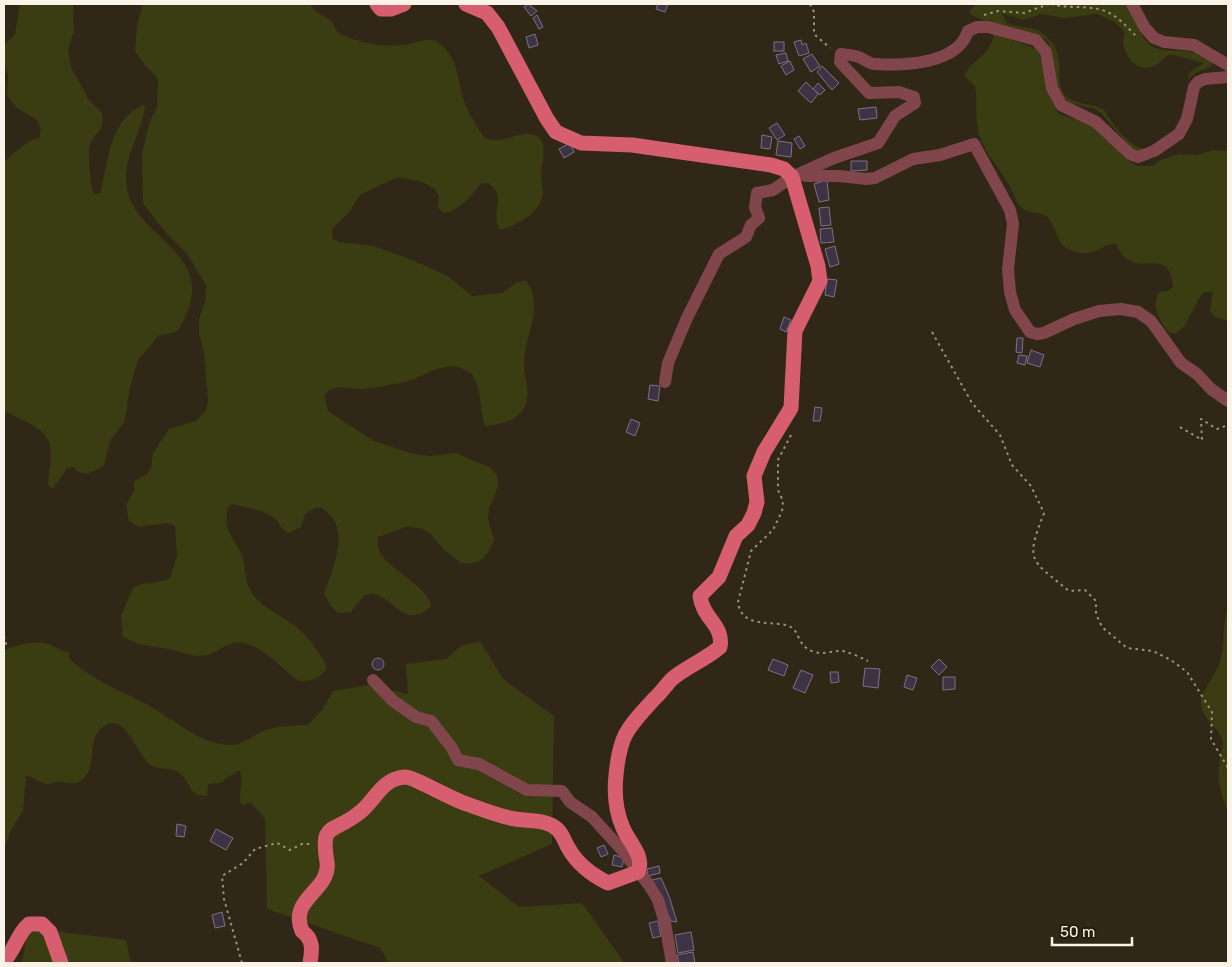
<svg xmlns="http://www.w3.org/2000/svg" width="1232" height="967" font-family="Rubik,sans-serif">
<rect width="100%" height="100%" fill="#312716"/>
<!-- green -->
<g fill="#393d11">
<path d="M20,4H73L74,31L68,50L71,67L89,100L102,113C104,136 96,129 90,144C88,152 90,187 94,194L100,193C109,161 108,121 143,105L145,107C141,137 118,162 129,196C142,238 213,255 186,315C178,333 179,332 159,335L138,360L130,387L125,421L110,441L104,465C92,473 84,478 73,467L67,468L53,489L48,485C51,450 59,436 22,420C15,417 11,413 4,411V161L29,141L39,138L41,129L37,120L17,108L7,95L8,75L4,63V45L15,34Z"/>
<path d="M143,4H310L314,10L332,21L337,32C356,42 381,48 403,45C415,44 428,35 439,43C459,57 457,81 464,101C468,112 475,124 482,134C495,151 520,127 536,136C550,144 541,162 541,174C541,181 544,190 542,197C540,212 513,229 499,229C490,210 508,197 488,183L480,184C472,196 459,211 444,213L438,208L439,196L435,189L422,182L398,177L360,195L350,211L332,229L333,239L339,242L374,246L412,260L448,276L472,296L502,293L516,283L525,280C546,303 524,337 524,363C524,377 531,392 525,406C518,421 500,425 485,426C480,411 481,379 469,372C445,356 423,379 400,383C388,385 375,388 363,389C350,390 332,381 324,396L328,411L374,441L413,454L430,456L456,453L491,468L498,477V487L489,508L488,519L494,540C487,556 481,566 461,563L443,549L430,533L420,528L406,527L378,537C370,564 429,583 431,606C402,636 387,582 364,596C359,600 355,607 351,612L338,613L331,606L324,594C331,572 345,545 335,522C333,516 326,512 322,508H315L305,514L301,527L289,533C281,531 281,524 275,519C265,510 245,507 232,504L228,507C223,529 232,536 241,553C247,566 243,580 252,593C264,610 285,616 300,630C310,640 321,654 327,667C322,678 311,682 299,681C281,668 268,651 247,644C230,638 221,651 208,655C194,658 186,653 174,650C155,646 140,647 123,637L121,616L133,588C146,580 159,585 170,578L177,556L175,526L166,523L139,527L129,521L126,505L134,491V481L147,474L151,468L153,453L169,429L196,421L206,410L208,401L204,352L199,334V319L205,302L206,285L187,254L165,232L143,203L142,153L149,124L157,106L158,82L156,76L143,63L135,51L137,25Z"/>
<path d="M977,4H1124C1137,15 1137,36 1152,46C1163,53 1179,49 1191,52C1199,53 1205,58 1212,62V66L1197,72L1187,80L1190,72L1204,63L1170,54C1165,57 1162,62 1157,64C1140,74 1129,62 1124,47C1122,43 1125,37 1124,31L1115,22L1097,14L1064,18L1042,14L1023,20L1002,13L1007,23C1018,28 1031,26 1041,32C1071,53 1052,81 1065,95C1074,105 1093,103 1104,110C1113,124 1130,150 1148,149L1140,152L1130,147L1101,113L1095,109L1063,101C1061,95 1056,89 1054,84C1050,69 1058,53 1046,40C1032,25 978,27 969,11Z"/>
<path d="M994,33L1037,49C1047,70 1045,95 1059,114L1090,124L1107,137L1123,156L1137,166H1153L1161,160L1179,154L1197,155L1213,150L1228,151V321L1214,316L1210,312L1213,292H1205L1201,295L1184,327L1176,333H1170C1161,326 1149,302 1160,292L1168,291L1173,287C1169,240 1135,286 1116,244C1103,241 1096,259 1073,251C1055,245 1059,232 1049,219C1042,210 1030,215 1022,208C1017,203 1015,196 1012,191C1004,172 987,157 980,138C975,125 977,106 976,92L975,86L965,77C968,59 990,60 994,33Z"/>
<path d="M1228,609V810C1219,794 1217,776 1220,758C1221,752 1224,745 1222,739C1216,724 1199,718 1201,699C1201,695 1217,671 1220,662C1226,645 1221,626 1228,609Z"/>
<path d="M480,641L503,679L554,716L552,844L479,876L519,907L582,903L623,961L621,963H389L380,948L267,909L265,819L251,802L244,805L240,802C239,791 244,782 240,771H237L220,783L208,784L207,796L197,795C189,790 187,778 178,772C170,767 156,770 149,764C137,753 125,714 106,725C84,736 100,769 80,781C72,786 66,781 58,782C54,782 51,784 47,784C39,783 34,776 26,776L23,811L12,828L4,849V884V650C18,645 33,640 48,644C56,646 62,653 70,652L69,658C91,680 122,691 148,705C173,719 201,745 231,745C244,745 254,734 266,730C278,725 294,726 308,725L323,709L333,691L369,685L408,694L406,664L446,659L461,646Z"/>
<path d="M28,928L126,940L131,963H22Z"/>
</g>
<!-- building -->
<g fill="#3d3345" stroke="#7c7286">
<path d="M528,4L537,11L531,16L524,7Z"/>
<path d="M658,4H668L665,12L656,9Z"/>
<path d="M537,15L543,27L539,29L533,18Z"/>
<path d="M535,34L538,45L529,48L526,37Z"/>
<path d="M801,40L802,45L806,43L809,53L799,56L794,42Z"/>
<rect x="774" y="42" width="10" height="9"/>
<path d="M786,53L788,61L779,64L776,55Z"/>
<path d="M812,54L820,66L811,72L803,59Z"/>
<path d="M790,61L794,70L786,75L781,66Z"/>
<path d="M822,66L839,83L832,90L817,72Z"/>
<path d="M806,82L818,94L811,103L798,91Z"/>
<path d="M818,83L825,90L820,95L813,89Z"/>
<path d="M876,107L877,118L860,120L858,109Z"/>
<path d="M777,123L785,135L777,140L769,128Z"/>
<path d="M762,135L772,137L770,149L761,148Z"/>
<path d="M799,136L805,146L800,149L794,139Z"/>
<path d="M778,141L792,143L791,157L776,155Z"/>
<path d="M570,143L574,152L564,158L559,149Z"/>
<path d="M851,161H867V170L851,171Z"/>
<path d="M827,180L829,200L819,202L814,184Z"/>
<path d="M829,207L831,225L821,226L819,208Z"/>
<path d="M832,228L834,242L821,243L820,229Z"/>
<path d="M835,246L839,264L830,267L825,249Z"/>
<path d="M827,279L837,280L834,297L825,295Z"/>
<path d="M784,317L791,320L786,332L780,329Z"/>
<path d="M1017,338H1023L1022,353L1016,352Z"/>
<path d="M1031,350L1044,355L1040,367L1027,363Z"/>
<path d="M1019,355L1027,356L1025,365L1017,363Z"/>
<path d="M650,385L660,386L658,401L648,399Z"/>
<path d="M815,407L822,408L820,421H813Z"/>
<path d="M631,419L640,423L635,436L626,432Z"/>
<circle cx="378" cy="664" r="6"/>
<path d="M773,659L788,665L784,676L768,670Z"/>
<path d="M939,659L947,667L939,675L931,667Z"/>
<path d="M865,668L880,669L878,688L863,686Z"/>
<path d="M801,670L813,675L805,693L793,688Z"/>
<path d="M830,672H838L839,682L831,683Z"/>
<path d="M907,675L917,678L913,690L904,687Z"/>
<path d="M943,677H955V689L943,690Z"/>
<path d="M177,824L186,826L184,837L176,836Z"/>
<path d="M216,829L233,838L226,850L210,841Z"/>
<path d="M604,845L608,854L601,857L597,848Z"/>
<path d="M614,855L624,858L622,867L612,865Z"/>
<path d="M659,866L660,873L648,876L647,869Z"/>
<path d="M661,878L669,896L677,922L671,921L652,880Z"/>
<path d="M222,912L225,926L215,928L212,915Z"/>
<path d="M658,921L661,936L653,938L649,923Z"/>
<path d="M691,932L694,950L678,953L675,935Z"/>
<path d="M693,952L695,963H679L677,955Z"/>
</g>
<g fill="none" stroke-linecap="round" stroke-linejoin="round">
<!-- path -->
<g stroke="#9c9385" stroke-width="2" stroke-dasharray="2.5 4" stroke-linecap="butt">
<path d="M810,4L814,12V34L830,48"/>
<path d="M1051,4C1067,9 1085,5 1102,10C1116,14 1126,26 1136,36"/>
<path d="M984,15L998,11L1024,13L1049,4"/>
<path d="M932,332L972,403L1000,435L1012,465L1031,486L1044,513C1025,562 1030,559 1069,591L1085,590L1096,601V614L1102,627L1127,648L1153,651L1171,660L1187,672L1212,712L1211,739L1228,768"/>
<path d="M1180,427L1202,440L1201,419L1217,429L1228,425"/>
<path d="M791,435L778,460V490L783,501L782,511L773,530L751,551L738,602C741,629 772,620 789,626C801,631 796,647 815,652C824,655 834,650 843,651C851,653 860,657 868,661"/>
<path d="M4,636L6,644L4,648"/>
<path d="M242,963L224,899L222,876L243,863L255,849L277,843L290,850L302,844H312"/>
</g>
<!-- minor -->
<g stroke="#81464c" stroke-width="12">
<path d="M1132,4L1145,28L1154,38L1164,42L1194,45L1228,65"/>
<path d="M805,176H839L866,179L875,178L913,159L940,155L974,144L1010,210L1013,224L1008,269L1010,292L1015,310L1030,332L1037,334L1044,333L1074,319L1099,311L1121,309L1138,312L1151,321L1181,363L1197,374L1211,389L1228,401"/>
<path d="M665,382L668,363L687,318L719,254L746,237L751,225L759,218L755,207L757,193L773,190L792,177L834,158L878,143L895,116L915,103L914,97L899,92L869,93L840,62L841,54C848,55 855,55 861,58C865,60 870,64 875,64C904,66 958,64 968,31L977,27H988L1036,40L1046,52L1052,88L1061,105L1096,122L1130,154L1138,157L1154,151L1179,134L1187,119L1194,87L1198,82L1205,79L1228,77"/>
<path d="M373,680L392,700L416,717L431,721L452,748L458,760L479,764L527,790L562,791L570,802L592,817L622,850L649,885L658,900L665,923L672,963"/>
</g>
<!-- major -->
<g stroke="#d75e6e" stroke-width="15">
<path d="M377,4L381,9H391L404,4"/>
<path d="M4,961C15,950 17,934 29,924H42L50,932L61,963"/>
<path d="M310,963C312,950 314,940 302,931C288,898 331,891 327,862C320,821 333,834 359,813C375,801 382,778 405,777C414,777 453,800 467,804C481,809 496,815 510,818C525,822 545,818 557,829C563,834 565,843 569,849C578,865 592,875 608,883L638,872C645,856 629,843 623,828C615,810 614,794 616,775C620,734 627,729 654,699C661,693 666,685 672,679C684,668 705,660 720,647C724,625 703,619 700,596L719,577L736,536L748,525L754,513L757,502L754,476L764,452L791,408L795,331L820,281L818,266L792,177L784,169L771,165L632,145L581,143L556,132L547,119L498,27L487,13L466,4"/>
</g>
</g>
<!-- border -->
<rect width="1232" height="967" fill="none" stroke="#faf3e8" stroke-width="10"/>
<!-- scale -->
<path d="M1052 937v8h80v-8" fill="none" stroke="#faf3e8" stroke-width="2.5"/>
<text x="1060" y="937" font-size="15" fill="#faf3e8" stroke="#271d0c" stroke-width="4" paint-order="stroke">50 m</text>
</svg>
